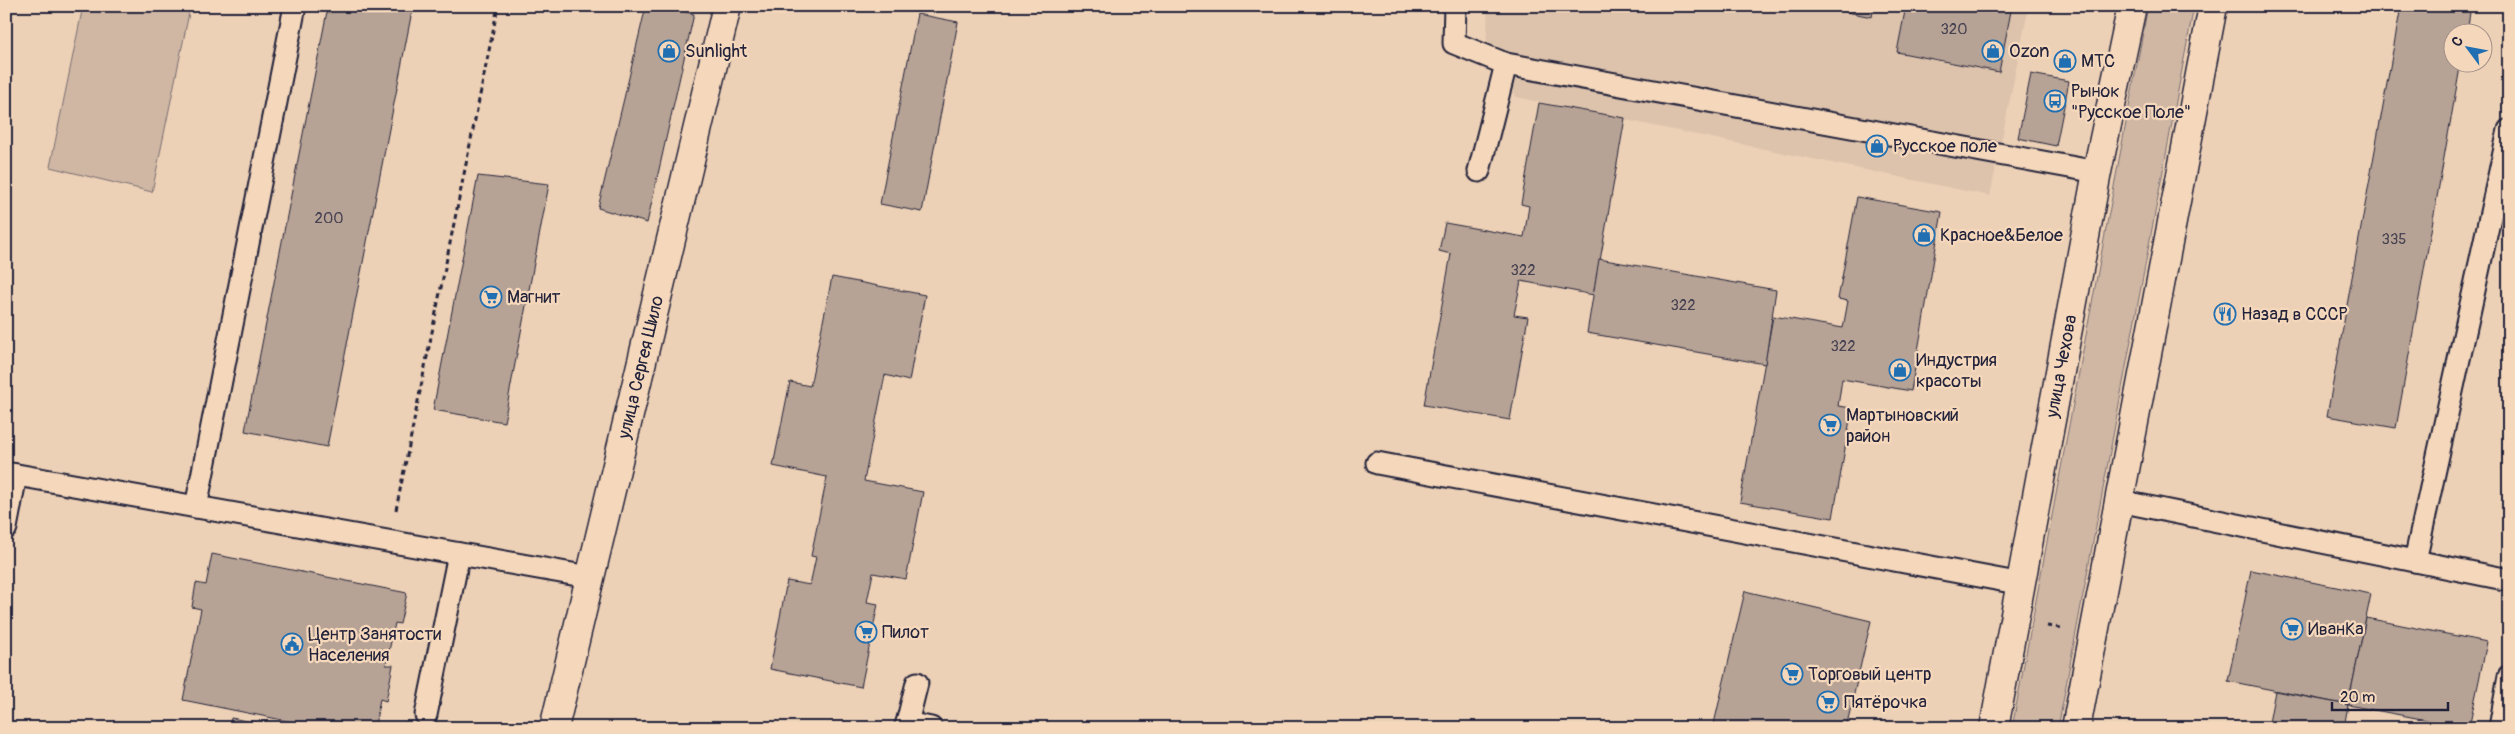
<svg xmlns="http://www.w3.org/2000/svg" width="2515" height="734" font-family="Pangolin,sans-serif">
<rect width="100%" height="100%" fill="#edd1b6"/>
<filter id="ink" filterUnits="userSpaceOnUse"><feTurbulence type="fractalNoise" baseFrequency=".02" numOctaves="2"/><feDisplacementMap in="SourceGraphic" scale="10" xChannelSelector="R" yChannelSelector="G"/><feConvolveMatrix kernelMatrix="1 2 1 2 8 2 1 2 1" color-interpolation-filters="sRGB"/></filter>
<g filter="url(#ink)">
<!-- built -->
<path fill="#ddc3ac" d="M1488,6H2029L1990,196L1516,97L1486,55Z"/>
<!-- green -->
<g fill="#cfb7a4" stroke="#786c70">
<path d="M83,6H152L189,13L152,192L50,167Z"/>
<path d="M2148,6H2194L2058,728H2012Z"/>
</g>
<!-- building -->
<g fill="#b7a395" stroke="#22223b">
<path d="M328,6H413L327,447L245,431Z"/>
<path d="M646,6H661L694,14L647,223L598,208Z"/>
<path d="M1816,6H1874L1872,17Z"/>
<path d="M1906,6H2012L1999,72L1897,52Z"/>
<path d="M2401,6H2471L2467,32H2452V62H2461L2396,428L2327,416Z"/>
<path d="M917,14L958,22L922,212L880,204Z"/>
<path d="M2031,74L2069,81L2056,146L2018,138Z"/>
<path d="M1539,103L1625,118L1594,295L1521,281L1514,315L1528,317L1510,420L1424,405L1451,254L1439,251L1445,223L1524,237L1529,206L1521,204Z"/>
<path d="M478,176L549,184L504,422L433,410Z"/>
<path d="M1857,197L1942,212L1911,391L1842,379L1838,406L1852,408L1833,518L1740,502L1773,316L1843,328L1848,301L1838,299Z"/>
<path d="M1599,259L1776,290L1765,364L1587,333Z"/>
<path d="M832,277L925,295L909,381L885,375L864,481L923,492L906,579L873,573L867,602L878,604L861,687L770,669L787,581L810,585L816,557L811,556L827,477L773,466L790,382L810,386Z"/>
<path d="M212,554L407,593L400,624L395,623L386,665H393L386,701L380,699L375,725L380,728H322L183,700L201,609L192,607L196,583L206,585Z"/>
<path d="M2251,570L2371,594L2348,705L2228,681Z"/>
<path d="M1745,591L1871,621L1846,728H1713Z"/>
<path d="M2366,618L2487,642L2469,728L2348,705Z"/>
<path d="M2275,691L2348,705L2344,728H2268Z"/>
<path d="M231,718L284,728H229Z"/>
</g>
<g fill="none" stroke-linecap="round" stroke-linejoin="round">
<!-- lane casing -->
<g stroke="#22223b" stroke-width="25">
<g id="lane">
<path d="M1455,6L1454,43L1506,64"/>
<path d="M1479,171L1506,64L2097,172"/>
<path d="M1377,463L2022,584"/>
<path d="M6,473L589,577"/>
<path d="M2119,501L2509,580"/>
<path d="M196,507L295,6"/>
<path d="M6,528L16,475"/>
<path d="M2415,561L2509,130"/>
<path d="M426,715L459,554"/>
<path d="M907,723L917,683"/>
<path d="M905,728L907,723L931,728"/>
<path d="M2500,728L2509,676"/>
</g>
</g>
<!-- secondary casing -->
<g stroke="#22223b" stroke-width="31">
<g id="secondary">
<path id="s1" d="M554,728L727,6"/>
<path id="s2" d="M1994,728L2097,172L2132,6"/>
<path d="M2076,728L2213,6"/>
</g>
</g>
<!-- path -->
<g stroke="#22223b" stroke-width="3" stroke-dasharray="5 4" stroke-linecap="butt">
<path d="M396,510L498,6"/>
<path d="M2047,626L2061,628"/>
</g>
<!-- lane -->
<use href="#lane" stroke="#f5d8bb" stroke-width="21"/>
<!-- secondary -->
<use href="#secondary" stroke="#f5d8bb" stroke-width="28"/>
</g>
</g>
<!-- icons -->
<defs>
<g id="shop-ring" transform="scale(1.125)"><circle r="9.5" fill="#f5d8bb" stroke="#1f6fb2" stroke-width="1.5"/><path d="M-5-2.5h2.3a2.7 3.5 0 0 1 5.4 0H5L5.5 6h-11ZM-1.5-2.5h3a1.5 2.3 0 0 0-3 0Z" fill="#1f6fb2"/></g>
<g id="bus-ring" transform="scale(1.125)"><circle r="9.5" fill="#f5d8bb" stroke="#1f6fb2" stroke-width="1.5"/><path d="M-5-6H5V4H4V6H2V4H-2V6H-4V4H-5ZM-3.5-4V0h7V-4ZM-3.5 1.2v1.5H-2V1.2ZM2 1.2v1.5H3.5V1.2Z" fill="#1f6fb2"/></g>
<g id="supermarket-ring" transform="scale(1.125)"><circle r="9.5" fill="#f5d8bb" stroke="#1f6fb2" stroke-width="1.5"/><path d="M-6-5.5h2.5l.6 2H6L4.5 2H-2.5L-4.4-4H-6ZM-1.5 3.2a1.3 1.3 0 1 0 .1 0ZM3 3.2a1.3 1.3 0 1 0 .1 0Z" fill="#1f6fb2"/></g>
<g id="restaurant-ring" transform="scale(1.125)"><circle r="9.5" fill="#f5d8bb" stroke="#1f6fb2" stroke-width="1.5"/><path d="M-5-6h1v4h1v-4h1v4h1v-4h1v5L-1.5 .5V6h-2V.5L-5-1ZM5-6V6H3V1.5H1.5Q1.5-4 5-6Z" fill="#1f6fb2"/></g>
<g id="civic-ring" transform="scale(1.125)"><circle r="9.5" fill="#f5d8bb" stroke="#1f6fb2" stroke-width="1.5"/><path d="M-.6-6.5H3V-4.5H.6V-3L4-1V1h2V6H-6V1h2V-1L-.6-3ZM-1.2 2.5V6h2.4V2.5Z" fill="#1f6fb2"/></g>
</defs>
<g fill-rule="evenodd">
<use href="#shop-ring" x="669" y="51"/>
<use href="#shop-ring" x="1993" y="51"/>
<use href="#shop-ring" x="2065" y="61"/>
<use href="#bus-ring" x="2055" y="101"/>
<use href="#shop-ring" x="1877" y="146"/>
<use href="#shop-ring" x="1924" y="235"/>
<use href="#supermarket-ring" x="491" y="297"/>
<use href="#restaurant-ring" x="2225" y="314"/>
<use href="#shop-ring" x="1900" y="370"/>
<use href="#supermarket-ring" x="1830" y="425"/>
<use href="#supermarket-ring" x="2292" y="629"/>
<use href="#supermarket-ring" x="866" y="632"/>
<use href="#civic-ring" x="292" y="644"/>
<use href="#supermarket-ring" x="1792" y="674"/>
<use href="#supermarket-ring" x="1828" y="702"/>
</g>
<g text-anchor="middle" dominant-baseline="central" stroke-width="4.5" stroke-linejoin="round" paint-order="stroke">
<!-- number labels -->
<g font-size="15" fill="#474252">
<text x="1954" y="29">320</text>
<text x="329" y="218">200</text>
<text x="2394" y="239">335</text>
<text x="1523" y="270">322</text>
<text x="1683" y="305">322</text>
<text x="1843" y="346">322</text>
</g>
<!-- poi labels -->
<g font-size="18" fill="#22223b" stroke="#f5d8bb" text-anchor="start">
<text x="685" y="51">Sunlight</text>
<text x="2009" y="51">Ozon</text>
<text x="2081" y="61">МТС</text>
<text x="2071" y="91">Рынок<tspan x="2071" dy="21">"Русское Поле"</tspan></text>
<text x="1893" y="146">Русское поле</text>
<text x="1940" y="235">Красное&amp;Белое</text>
<text x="507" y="297">Магнит</text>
<text x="2241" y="314">Назад в СССР</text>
<text x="1916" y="360">Индустрия<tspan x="1916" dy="21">красоты</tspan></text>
<text x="1846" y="415">Мартыновский<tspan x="1846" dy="21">район</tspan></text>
<text x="2308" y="629">ИванКа</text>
<text x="882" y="632">Пилот</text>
<text x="308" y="634">Центр Занятости<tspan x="308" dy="21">Населения</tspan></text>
<text x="1808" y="674">Торговый центр</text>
<text x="1844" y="702">Пятёрочка</text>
</g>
<!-- street labels -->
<g font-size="18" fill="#22223b" stroke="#f5d8bb">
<text stroke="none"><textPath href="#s1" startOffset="371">улица Сергея Шило</textPath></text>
<text stroke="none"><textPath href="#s2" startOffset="368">улица Чехова</textPath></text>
</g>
</g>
<!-- margin -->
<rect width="2515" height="734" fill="none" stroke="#f5d8bb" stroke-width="25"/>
<rect x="12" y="12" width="2490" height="709" fill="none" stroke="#22223b" stroke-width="2" filter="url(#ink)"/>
<!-- north arrow -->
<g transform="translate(2468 48) rotate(302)"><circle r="24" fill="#f5d8bb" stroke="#a18f88"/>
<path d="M0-4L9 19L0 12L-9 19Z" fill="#1f6fb2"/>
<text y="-8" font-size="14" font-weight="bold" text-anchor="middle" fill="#22223b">С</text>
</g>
<!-- scale -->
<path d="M2332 702v8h116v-8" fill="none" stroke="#22223b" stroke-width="2.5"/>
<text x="2340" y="702" font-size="15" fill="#22223b" stroke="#f5d8bb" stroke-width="4" paint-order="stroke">20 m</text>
</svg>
